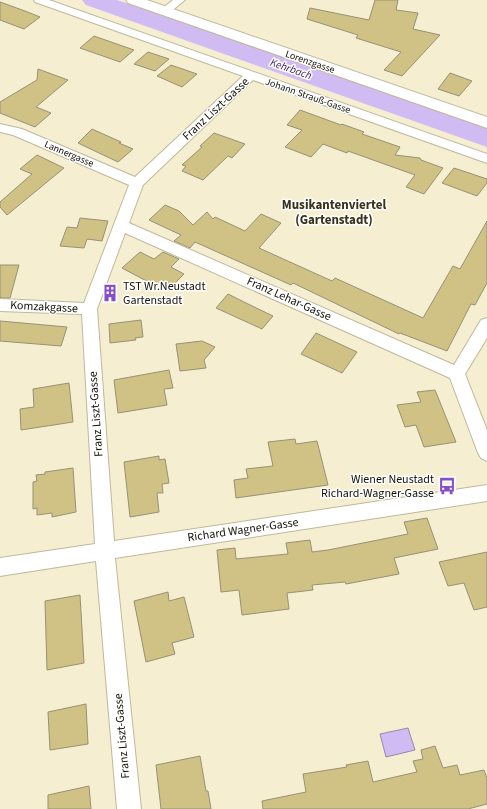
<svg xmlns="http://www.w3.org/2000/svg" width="487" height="809" font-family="'Source Sans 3',sans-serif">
<rect width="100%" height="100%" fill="#f5eed0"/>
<!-- water -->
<path fill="#d0bbf3" stroke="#9888ac" d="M408,728L415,750L386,757L380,734Z"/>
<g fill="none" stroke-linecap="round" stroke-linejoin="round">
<!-- river -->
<path fill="#d0bbf3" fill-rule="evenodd" d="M82,0H117L487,128V147L86,5Z"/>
</g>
<!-- building -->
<g fill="#d0c285" stroke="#979176">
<path d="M375,0H398L396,10L418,13L413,29L440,35L402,76L384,70L401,52L356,38L358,35L307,19L310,8L369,20Z"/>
<path d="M0,2L25,11L40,17L24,29L0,20Z"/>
<path d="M94,36L134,50L120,62L80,48Z"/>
<path d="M148,52L169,59L155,71L134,64Z"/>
<path d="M171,65L197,74L182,87L157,76Z"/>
<path d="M38,69L68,80L36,107L51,113L35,127L0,113V102L37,80Z"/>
<path d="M450,73L472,81L459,96L438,89Z"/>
<path d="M300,110L341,125L342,124L364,132L362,134L400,147L395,155L420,158L421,160L443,168L424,194L406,187L415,175L348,151L347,153L323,144L311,157L285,147L302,130L287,125Z"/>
<path d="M92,129L121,142L119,143L133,149L118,162L78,143Z"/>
<path d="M214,133L245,144L232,158L228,156L203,180L182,171L186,166L182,165L202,147L200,146Z"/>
<path d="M37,155L64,168L7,215L0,207V202L32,174L20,169Z"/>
<path d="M454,168L487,179V183L477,196L442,183Z"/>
<path d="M165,205L179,211L193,225L207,212L213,219L215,217L245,231L261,214L281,223L259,248L332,281L335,278L423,318L453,266L460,269L487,221V283L475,305L471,304L447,351L400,333L399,334L293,283L291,285L195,242L190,248L174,241L181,235L149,220Z"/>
<path d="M80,218L108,221L102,241L87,239L84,248L60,246L67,227L77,228Z"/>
<path d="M140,252L154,259L163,252L179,259L171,267L184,274L171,287L161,281L156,286L122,268Z"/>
<path d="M0,265H19L10,298H0Z"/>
<path d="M228,294L248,304L273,316L262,329L216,308Z"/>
<path d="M141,320L143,337L135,338L136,340L110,343L109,324Z"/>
<path d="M0,321L67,327L61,346L0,341Z"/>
<path d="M316,333L357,352L342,373L301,354Z"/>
<path d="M202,341L215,347L204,360L206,368L180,371L176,344Z"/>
<path d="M169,370L173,388L164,389L167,405L118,413L114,380Z"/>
<path d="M69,383L73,422L21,430L20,409L34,407L33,389Z"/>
<path d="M435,390L456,442L424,447L416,425L405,427L397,405L421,402L417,392Z"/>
<path d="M295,439L296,444L317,441L328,485L236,498L234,480L248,478L246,469L273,466L268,442Z"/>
<path d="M159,456V460L165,459L169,483L162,484L163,493H157L159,512L130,517L124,462Z"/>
<path d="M73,468L76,512L52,517V513L37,515V508L33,509V482L37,481L36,475L45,474V472Z"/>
<path d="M427,518L438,549L394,558L399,574L346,584L345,582L312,585L313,590L287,593L289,609L242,615L239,590L221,592L217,550L235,548L236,559L288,554L286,543L310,540L312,552L328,550L408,534L404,522Z"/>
<path d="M487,552V607L474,610L464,583L448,586L439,562Z"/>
<path d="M168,592L169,601L184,597L194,637L172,643L175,654L146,662L134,601Z"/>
<path d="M80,595L84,663L47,670L45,601Z"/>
<path d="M86,704L88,744L50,750L48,712Z"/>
<path d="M435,746L443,768L457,765L460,775L484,770L487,778V804L468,809H263L262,801L306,792L303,774L347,767L346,765L368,761L373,782L417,772L413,761L423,759L421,750Z"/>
<path d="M200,756L206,791H208L211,809H161L156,765Z"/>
<path d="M89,786L91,809H48V795Z"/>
</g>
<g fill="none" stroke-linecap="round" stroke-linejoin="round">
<!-- street casing -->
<g stroke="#bfb89c" stroke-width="2">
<g id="street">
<path d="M34,0H49L487,154V163L253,80L143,185L129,223L454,365L481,320L487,318V338L465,374L487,430V461L481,458L478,453L450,378L125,233L97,309L114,541L487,485V501L115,558L141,809H117L96,561L0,576V558L95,544L82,314L0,311V299L84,303L129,185L13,135L0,132V124L22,129L135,177L243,76L35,2Z"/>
<path d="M173,0H185L169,13H161L159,11Z"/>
</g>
</g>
<!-- secondary casing -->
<g stroke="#bfb89c" stroke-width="2">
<path id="secondary" d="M126,0H147L487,117V128L128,3Z"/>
</g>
<!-- street -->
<use href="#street" fill="#fff" fill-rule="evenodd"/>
<!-- secondary -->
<use href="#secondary" fill="#fff" fill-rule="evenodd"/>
</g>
<!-- icons -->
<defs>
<g id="building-bare" transform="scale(1.38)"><path d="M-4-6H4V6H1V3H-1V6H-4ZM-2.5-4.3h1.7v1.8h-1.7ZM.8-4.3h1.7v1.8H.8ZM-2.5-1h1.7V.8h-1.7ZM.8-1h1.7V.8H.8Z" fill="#864fc7" stroke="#fff" stroke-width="2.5" paint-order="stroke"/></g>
<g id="bus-bare" transform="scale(1.38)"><path d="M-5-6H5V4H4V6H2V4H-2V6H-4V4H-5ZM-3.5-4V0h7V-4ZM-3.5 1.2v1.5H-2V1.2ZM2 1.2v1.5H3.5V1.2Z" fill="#864fc7" stroke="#fff" stroke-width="2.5" paint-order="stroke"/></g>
</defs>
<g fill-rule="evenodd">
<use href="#building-bare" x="110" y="293"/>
<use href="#bus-bare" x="447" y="486"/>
</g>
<g text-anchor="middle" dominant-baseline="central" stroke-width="3" stroke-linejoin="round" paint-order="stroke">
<!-- far-street labels -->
<g font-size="10" fill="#141107" stroke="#fff">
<text transform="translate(310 62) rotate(19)">Lorenzgasse</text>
<text transform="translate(308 96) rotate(19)">Johann Strauß-Gasse</text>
<text transform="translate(69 154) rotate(23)">Lannergasse</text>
</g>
<!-- far-water labels -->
<g font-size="11" font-style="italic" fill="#3a1c5c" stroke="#fff">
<text transform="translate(291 69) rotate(19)">Kehrbach</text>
</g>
<!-- street labels -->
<g font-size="12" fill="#141107" stroke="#fff">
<text transform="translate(216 109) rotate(-43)">Franz Liszt-Gasse</text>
<text transform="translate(289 299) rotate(24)">Franz Lehar-Gasse</text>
<text transform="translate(44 307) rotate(3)">Komzakgasse</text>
<text transform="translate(96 414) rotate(-94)">Franz Liszt-Gasse</text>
<text transform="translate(243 530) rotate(-8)">Richard Wagner-Gasse</text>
<text transform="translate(122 736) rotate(-95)">Franz Liszt-Gasse</text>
</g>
<!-- poi labels -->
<g font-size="12" fill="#141107" stroke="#fff" text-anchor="start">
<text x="123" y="286">TST Wr.Neustadt<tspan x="123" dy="14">Gartenstadt</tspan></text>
<text x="434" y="479" text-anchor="end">Wiener Neustadt<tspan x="434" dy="14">Richard-Wagner-Gasse</tspan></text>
</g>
<!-- neighbourhood labels -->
<g font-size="13" font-weight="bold" fill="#37321a" stroke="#fff">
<text x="334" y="205">Musikantenviertel<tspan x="334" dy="15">(Gartenstadt)</tspan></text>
</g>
</g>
</svg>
